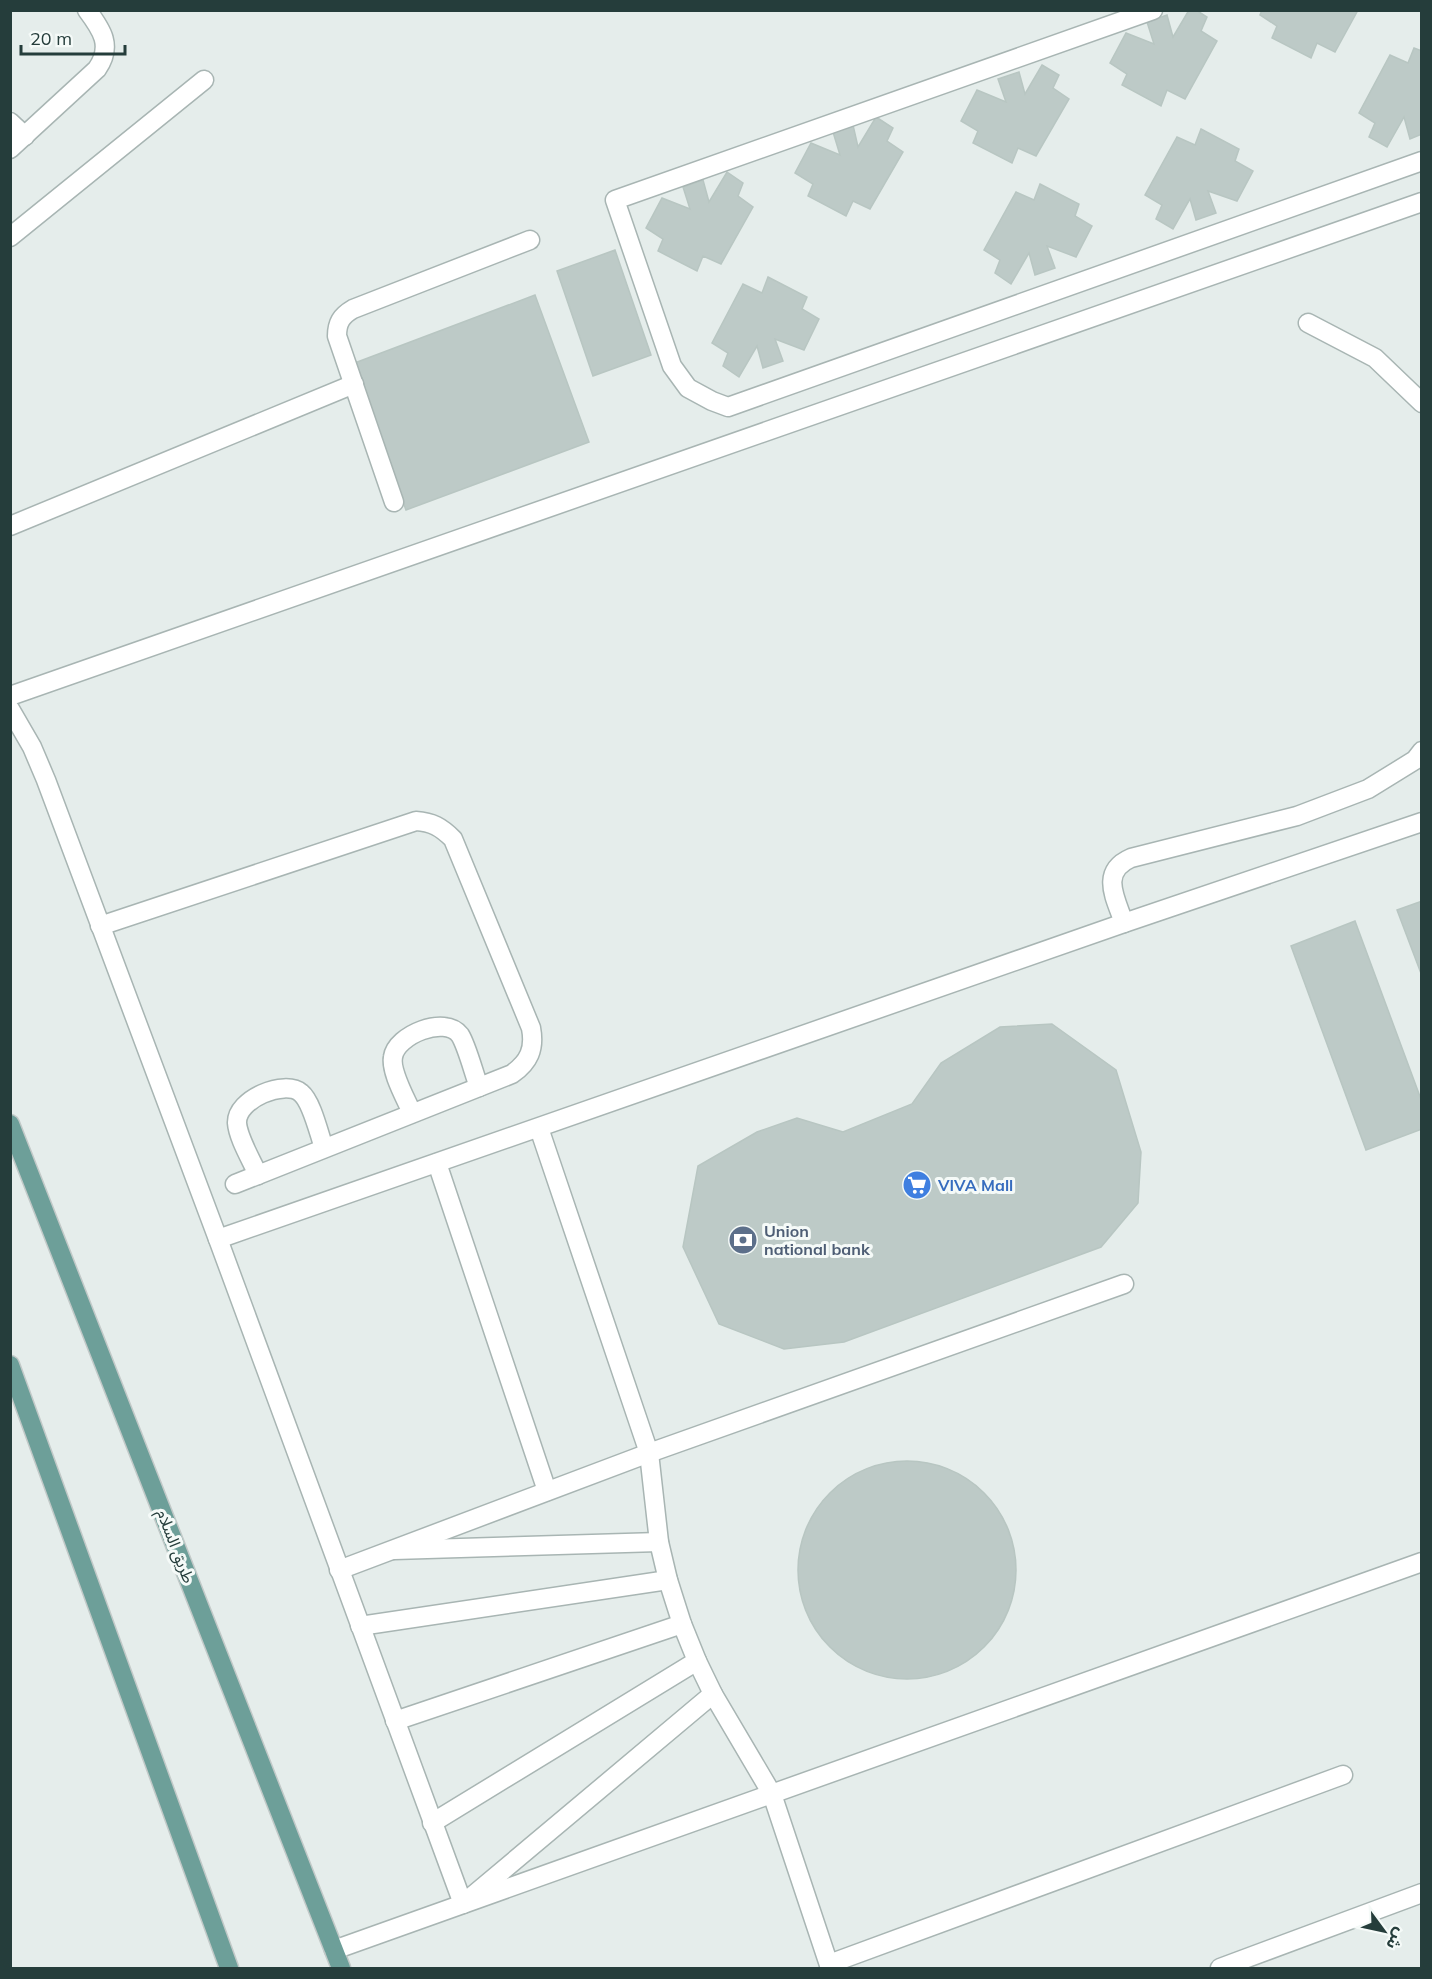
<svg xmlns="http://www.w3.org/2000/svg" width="1432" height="1979" font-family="Mulish,'Noto Sans Arabic',sans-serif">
<rect width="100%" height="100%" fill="#e5edeb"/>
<!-- building -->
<g fill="#bdcac7" stroke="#b8c6c2" stroke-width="1.5">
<path d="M1189,10H1196L1207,17L1201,31L1217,41L1185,99L1167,90L1161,106L1122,85L1127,74L1110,63L1126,33L1154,44L1147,22L1167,15L1173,37Z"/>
<path d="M1262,10H1358L1335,52L1317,43L1311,58L1272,38L1277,26L1260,15Z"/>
<path d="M1414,48L1422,51V134L1410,139L1404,117L1387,147L1369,137L1375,123L1359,113L1390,55L1408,63Z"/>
<path d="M1042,65L1059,75L1053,88L1069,99L1036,156L1018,148L1012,163L973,143L978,131L961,121L977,90L1006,102L998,79L1019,72L1025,94Z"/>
<path d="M876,117L893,128L887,141L903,152L870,209L853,201L846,216L808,196L813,184L795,173L811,143L840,155L833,132L853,125L858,147Z"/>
<path d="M1201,129L1239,149L1235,161L1253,171L1237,201L1208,191L1216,213L1196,220L1190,199L1173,229L1156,219L1162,205L1145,195L1177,137L1195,145Z"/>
<path d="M727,172L743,183L738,196L753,207L721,264L703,256L697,271L658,251L663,239L646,228L662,198L690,209L683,187L703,180L709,202Z"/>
<path d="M1040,184L1079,204L1075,216L1092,226L1076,257L1047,246L1055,268L1035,275L1029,253L1011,284L995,273L1000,260L984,250L1016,192L1034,200Z"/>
<path d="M615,250L651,355L593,376L557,271Z"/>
<path d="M768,277L807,297L802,309L819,319L804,350L775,339L783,361L763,368L757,346L739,377L723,366L728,353L712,343L743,284L762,293Z"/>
<path d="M535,295L589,442L406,510L352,364Z"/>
<path d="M1422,901V976L1397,910Z"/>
<path d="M1355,921L1422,1102V1129L1366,1150L1291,946Z"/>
<path d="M1052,1024L1116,1070L1141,1152L1138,1203L1101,1247L844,1342L784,1349L719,1324L683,1247L698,1166L757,1132L797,1118L843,1132L912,1104L941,1063L1000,1027Z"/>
<circle cx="907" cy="1570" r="109"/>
</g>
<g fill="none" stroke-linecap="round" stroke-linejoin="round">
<!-- service casing -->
<g stroke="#a8b5b3" stroke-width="21">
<g id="service">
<path d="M10,122L25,136"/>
<path d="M10,149L97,69C113,46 102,30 87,10"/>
<path d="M10,237L204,80"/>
<path d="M1308,323L1375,358L1422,403"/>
<path d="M394,502L337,336C337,323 341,316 353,309L530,240"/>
<path d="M10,526L354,384"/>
<path d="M1124,923C1116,899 1099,872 1131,858L1297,816L1368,789L1415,760L1422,751"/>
<path d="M100,926L416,821C432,822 441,827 453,839L531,1028C535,1049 529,1062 512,1074L235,1184"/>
<path d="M412,1113C406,1099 390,1071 393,1057C396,1035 445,1015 460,1035C467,1046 474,1074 479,1087"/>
<path d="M539,1128L649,1453L659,1542L668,1580L682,1624L697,1661L713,1694L772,1794"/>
<path d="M437,1163L547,1491"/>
<path d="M258,1175C252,1161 238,1138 237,1123C236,1099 285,1079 301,1093C312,1102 319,1134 324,1148"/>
<path d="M394,1550L659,1542"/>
<path d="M360,1626L668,1580"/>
<path d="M395,1721L682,1624"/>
<path d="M432,1823L697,1661"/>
<path d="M464,1903L713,1694"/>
<path d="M829,1964L1343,1775"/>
</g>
</g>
<!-- minor casing -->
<g stroke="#a8b5b3" stroke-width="21">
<g id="minor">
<path d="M1153,10L615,200L672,366L688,388L712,401L728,407L1422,161"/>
<path d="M10,696L1422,202"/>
<path d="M10,709L32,747L46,780L218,1239L463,1904"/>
<path d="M218,1239L1124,923L1422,822"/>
<path d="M339,1570L649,1453L1124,1284"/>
<path d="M772,1794L830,1968"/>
<path d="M334,1950L1422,1562"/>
<path d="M1220,1968L1422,1893"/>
</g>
</g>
<!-- primary casing -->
<g stroke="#c2c9c8" stroke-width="21">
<g id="primary">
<path d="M10,1124L341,1968"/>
<path d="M10,1365L229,1968"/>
</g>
</g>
<!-- service -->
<use href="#service" stroke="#fff" stroke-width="18"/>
<!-- minor -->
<use href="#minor" stroke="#fff" stroke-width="18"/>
<!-- primary -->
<use href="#primary" stroke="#6d9f99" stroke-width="18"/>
</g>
<!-- icons -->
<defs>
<g id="supermarket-disc" transform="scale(1.5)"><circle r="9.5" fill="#3f7fe0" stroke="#f5faf8"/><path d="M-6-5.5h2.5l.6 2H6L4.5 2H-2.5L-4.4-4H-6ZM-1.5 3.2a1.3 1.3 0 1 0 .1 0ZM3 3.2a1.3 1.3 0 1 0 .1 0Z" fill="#fff"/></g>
<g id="bank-disc" transform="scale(1.5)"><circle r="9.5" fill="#5c6f8a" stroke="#f5faf8"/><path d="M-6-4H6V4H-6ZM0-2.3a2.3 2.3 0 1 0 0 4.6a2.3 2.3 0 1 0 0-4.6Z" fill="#fff"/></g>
</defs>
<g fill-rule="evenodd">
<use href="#supermarket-disc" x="917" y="1185"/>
<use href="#bank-disc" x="743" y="1240"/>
</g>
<g text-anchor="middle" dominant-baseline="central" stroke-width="6" stroke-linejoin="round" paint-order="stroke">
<!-- shop labels -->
<g font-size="16" font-weight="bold" fill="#366cbe" stroke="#f5faf8" text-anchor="start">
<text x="938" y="1185">VIVA Mall</text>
</g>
<!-- service labels -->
<g font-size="16" font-weight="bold" fill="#4e5e75" stroke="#f5faf8" text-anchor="start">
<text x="764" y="1231">Union<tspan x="764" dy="18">national bank</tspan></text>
</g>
<!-- street labels -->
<g font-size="16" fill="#253d3b" stroke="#f5faf8">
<text transform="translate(176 1546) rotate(69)">طريق السلام</text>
</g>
</g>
<!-- border -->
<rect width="1432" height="1979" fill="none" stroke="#253d3b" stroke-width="24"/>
<!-- north arrow -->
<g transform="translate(1384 1931) rotate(123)" stroke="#f5faf8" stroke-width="4.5" paint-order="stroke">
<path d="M0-4.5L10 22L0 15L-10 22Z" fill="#253d3b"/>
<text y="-9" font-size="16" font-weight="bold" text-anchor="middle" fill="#253d3b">ش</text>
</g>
<!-- scale -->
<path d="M21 45v9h104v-9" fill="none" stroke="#253d3b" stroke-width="3"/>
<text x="30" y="45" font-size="18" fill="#253d3b" stroke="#f5faf8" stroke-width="4.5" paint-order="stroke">20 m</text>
</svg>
